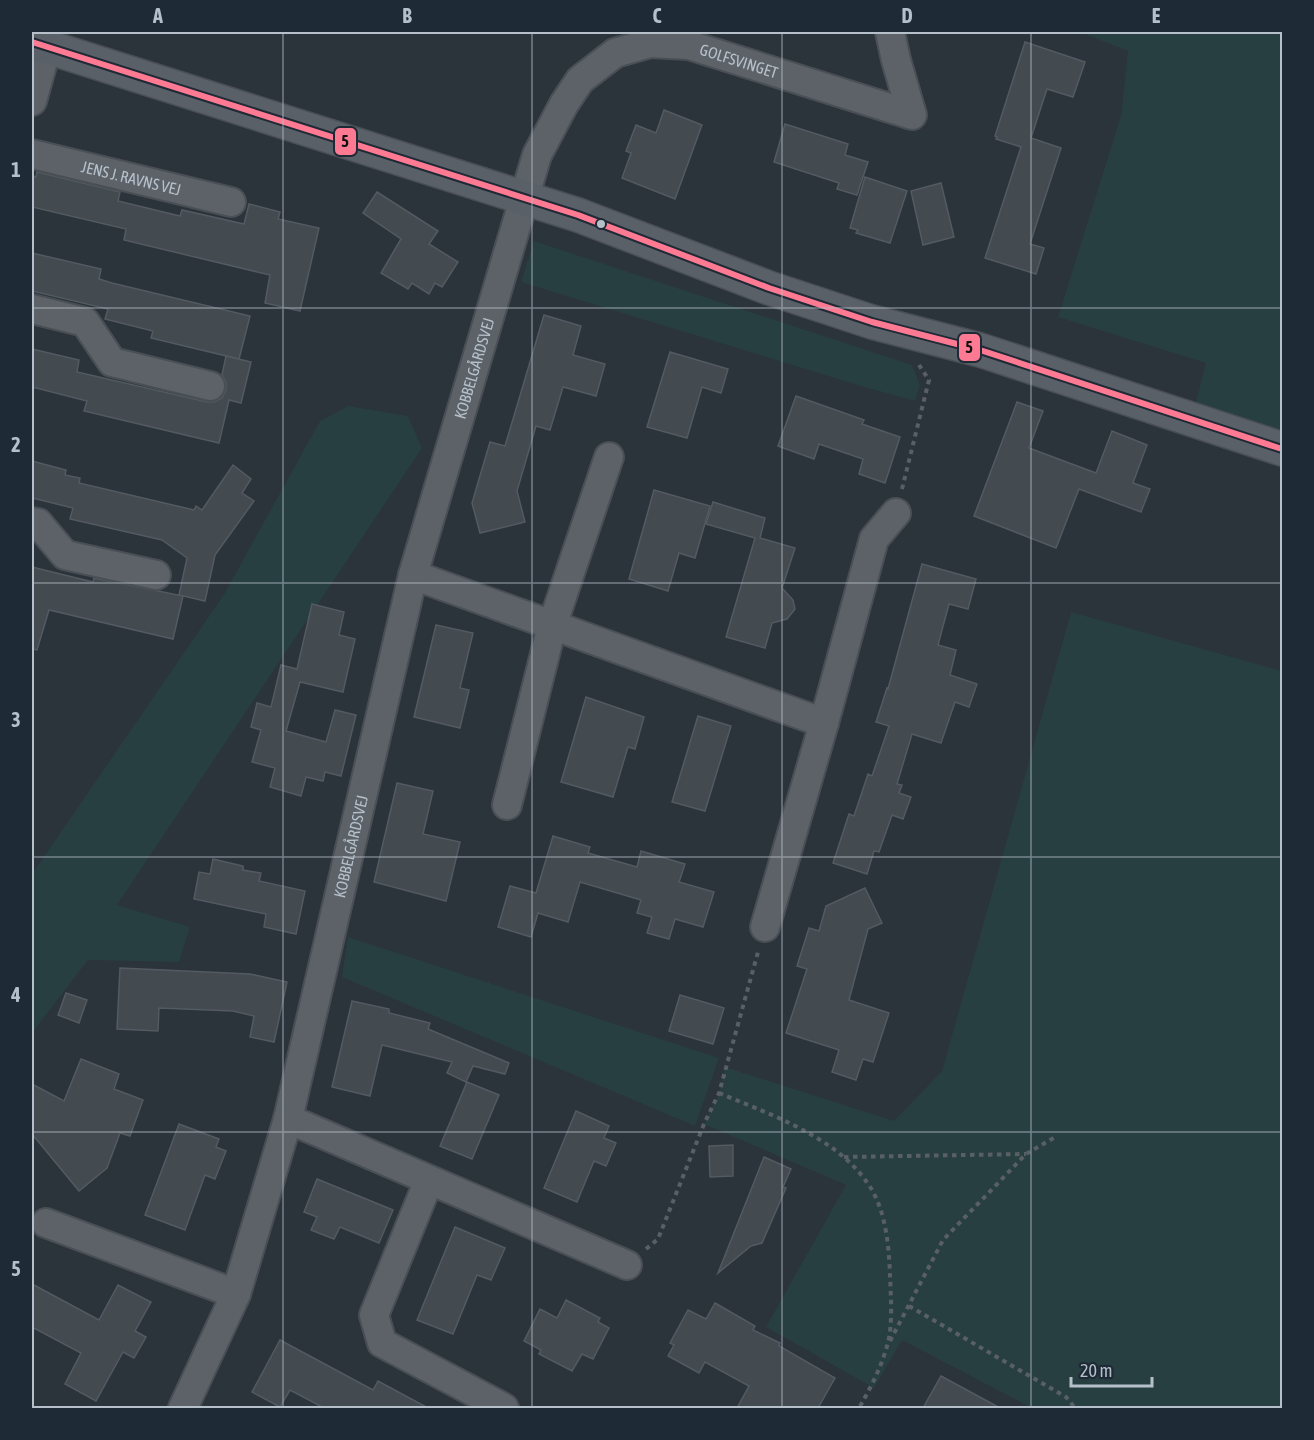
<svg xmlns="http://www.w3.org/2000/svg" width="1314" height="1440" font-family="'Asap Condensed',sans-serif">
<rect width="100%" height="100%" fill="#2b333b"/>
<!-- green -->
<g fill="#283f41">
<path d="M1080,32H1282V431L1196,402L1206,363L1058,317L1121,116L1128,51Z"/>
<path d="M534,241L912,365L920,385L915,401L861,386L521,282Z"/>
<path d="M348,406L408,416L422,448L117,905L190,927L179,962L88,960L32,1033V874L223,596L320,421Z"/>
<path d="M1071,612L1282,671V1408H1032L902,1340L874,1388L766,1327L846,1185L704,1124L719,1093L725,1067L894,1121L942,1071Z"/>
<path d="M348,937L719,1058L695,1126L342,977Z"/>
</g>
<!-- building -->
<g fill="#434a50" stroke="#535a62" stroke-width="1.5">
<path d="M1025,42L1085,62L1073,97L1047,89L1031,138L1061,148L1030,244L1044,248L1036,274L985,258L1021,147L996,139L997,137L995,136Z"/>
<path d="M664,110L702,125L675,199L622,178L631,153L626,151L636,125L656,133Z"/>
<path d="M785,124L848,144L845,155L868,162L857,195L837,189L839,183L774,162Z"/>
<path d="M37,172L120,192L118,201L180,216L182,210L244,224L249,204L280,212L278,219L319,228L300,311L265,303L270,275L124,240L126,229L32,207V176L36,177Z"/>
<path d="M865,177L907,191L890,243L856,233L858,230L850,228Z"/>
<path d="M941,183L954,237L923,245L911,191Z"/>
<path d="M377,192L438,231L429,244L458,262L442,287L435,283L429,294L412,283L408,289L381,273L401,239L363,213Z"/>
<path d="M32,253L101,269L99,279L112,283L250,316L239,359L151,338L153,331L105,319L108,309L32,291Z"/>
<path d="M544,315L581,326L573,355L605,364L596,396L563,387L550,430L536,426L517,491L525,522L480,533L472,503L490,442L505,446Z"/>
<path d="M32,349L79,360L77,372L207,402H214L222,398L226,390V382L222,375L226,356L251,362L241,403L229,400L219,443L84,411L87,401L32,387Z"/>
<path d="M670,352L728,369L721,393L702,387L687,438L647,427Z"/>
<path d="M796,396L864,420L862,424L900,437L885,483L859,474L863,459L819,444L814,459L778,446Z"/>
<path d="M1017,402L1043,411L1029,448L1096,473L1112,431L1147,445L1133,483L1150,489L1141,512L1079,489L1056,548L974,516Z"/>
<path d="M32,461L66,470L65,475L80,478L79,483L194,510L196,506L202,510L233,465L251,479L242,493L254,501L215,555L205,601L179,595L187,558L162,540L70,519L73,508L32,498Z"/>
<path d="M654,490L710,506L695,558L679,553L668,591L629,579Z"/>
<path d="M713,502L765,518L760,538L795,548L782,588L793,600L795,609L787,619L772,623L765,648L726,637L755,538L706,524Z"/>
<path d="M922,564L976,579L968,609L949,604L938,645L956,650L950,675L977,684L969,707L955,702L941,743L912,734L897,784L902,785L899,793L911,797L903,819L892,815L879,852L874,851L867,874L833,863L849,814L854,816L868,774L872,776L889,726L876,722L887,688L888,689Z"/>
<path d="M32,567L93,582L94,578L183,596L173,639L49,610L37,650L32,649Z"/>
<path d="M312,604L344,612L339,635L355,639L343,692L300,682L286,731L326,742L335,710L356,715L341,776L325,772L323,781L306,777L301,796L270,787L275,768L252,762L261,730L251,727L257,703L271,707L281,665L297,669Z"/>
<path d="M436,625L473,633L460,688L469,690L460,728L414,717Z"/>
<path d="M586,697L644,717L635,749L628,747L613,797L561,782Z"/>
<path d="M698,716L731,726L705,811L672,802Z"/>
<path d="M397,783L433,791L423,834L460,842L446,901L374,882Z"/>
<path d="M553,836L590,847L588,853L637,867L641,851L685,864L679,882L714,892L703,927L675,919L669,939L647,933L652,917L637,913L641,900L580,882L568,922L538,913L531,937L498,927L510,886L536,893Z"/>
<path d="M213,859L243,866V870L261,873L259,881L305,891L296,934L264,927L266,914L194,899L199,872L210,874Z"/>
<path d="M865,888L882,923L868,929L849,1000L889,1013L873,1062L863,1059L856,1080L832,1072L839,1050L786,1033L807,969L797,966L809,928L819,931L826,906Z"/>
<path d="M120,968L250,974L287,982L274,1042L250,1037L254,1016L233,1011L159,1008L158,1031L117,1029Z"/>
<path d="M66,993L87,1000L79,1023L58,1015Z"/>
<path d="M680,995L724,1008L713,1044L669,1031Z"/>
<path d="M352,1001L389,1009V1013L430,1023L428,1029L509,1063L505,1074L473,1066L466,1082L447,1073L452,1062L382,1045L370,1096L332,1087Z"/>
<path d="M81,1059L119,1074L114,1089L143,1100L130,1136L120,1133L107,1168L79,1191L32,1134V1084L64,1101Z"/>
<path d="M467,1082L499,1095L472,1159L440,1146Z"/>
<path d="M576,1111L609,1126L604,1138L616,1143L606,1166L594,1161L577,1202L544,1188Z"/>
<path d="M179,1124L219,1139L216,1147L226,1151L215,1179L205,1175L185,1230L145,1215Z"/>
<path d="M733,1145V1176L710,1177L709,1146Z"/>
<path d="M764,1157L791,1169L783,1187L786,1188L762,1243L751,1246L718,1273Z"/>
<path d="M317,1179L393,1210L379,1243L340,1227L334,1239L311,1230L317,1217L304,1212Z"/>
<path d="M455,1227L505,1248L491,1280L477,1275L453,1334L417,1320Z"/>
<path d="M32,1284L99,1320L118,1285L151,1302L135,1331L146,1337L134,1358L123,1352L96,1401L65,1384L81,1353L32,1327Z"/>
<path d="M566,1300L600,1318L598,1322L609,1328L593,1359L582,1354L572,1371L539,1354L541,1350L524,1341L540,1309L557,1318Z"/>
<path d="M715,1303L755,1326L753,1330L780,1343L779,1346L835,1378L818,1408H737L749,1386L705,1362L699,1373L668,1356L674,1345L670,1343L688,1310L706,1319Z"/>
<path d="M280,1340L373,1390L378,1381L428,1408H324L290,1390L280,1407L252,1392Z"/>
<path d="M941,1376L1000,1408H923Z"/>
</g>
<g fill="none" stroke-linecap="round" stroke-linejoin="round">
<!-- street casing -->
<g stroke="#494f55" stroke-width="32">
<g id="street">
<path d="M32,101L47,47"/>
<path id="s1" d="M32,154L231,202"/>
<path d="M32,309L85,322L112,362L210,386"/>
<path d="M32,522L38,523L65,555L156,575"/>
<path d="M413,575L824,723"/>
<path d="M507,805L552,626L609,457"/>
<path d="M765,927L824,723L874,539L896,513"/>
<path d="M288,1119L627,1265"/>
<path d="M429,1180L374,1315L382,1343L504,1408"/>
<path d="M46,1223L236,1294"/>
<path id="s2" d="M183,1408L236,1294L288,1119L413,575L537,155L564,104L580,80L615,53L650,43L689,45L912,115L896,60L890,32"/>
</g>
</g>
<!-- secondary casing -->
<g stroke="#494f55" stroke-width="36">
<path id="secondary" d="M32,42L578,215L769,288L872,322L980,350L1282,449"/>
</g>
<!-- path -->
<g stroke="#596065" stroke-width="4" stroke-dasharray="4.5 4.5" stroke-linecap="butt">
<path d="M902,489L929,380L919,365"/>
<path d="M719,1093C767,1113 834,1136 866,1181C886,1207 889,1246 890,1277C891,1297 893,1327 887,1346C881,1368 870,1389 859,1408"/>
<path d="M844,1157L1026,1154"/>
<path d="M646,1249L658,1239L704,1124L719,1093L758,952"/>
<path d="M909,1306L1066,1397L1075,1408"/>
<path d="M890,1341L943,1240L1026,1154L1057,1136"/>
</g>
<!-- street -->
<use href="#street" stroke="#5c6268" stroke-width="28"/>
<!-- secondary -->
<use href="#secondary" stroke="#5a6067" stroke-width="33"/>
<!-- bus-1 casing -->
<g stroke="#1e2a36" stroke-width="10">
<path id="bus-1" d="M32,42L578,215L769,288L872,322L980,350L1282,449"/>
</g>
<!-- bus-1 -->
<use href="#bus-1" stroke="#fe7a93" stroke-width="6"/>
</g>
<!-- grid -->
<path fill="none" stroke="#b6c0cb" stroke-width="1.5" stroke-opacity="0.55" d="M283,32V1408M532,32V1408M782,32V1408M1031,32V1408M32,308H1282M32,583H1282M32,857H1282M32,1132H1282"/>
<!-- markers -->
<circle fill="#b6c0cb" stroke="#1e2a36" stroke-width="2" cx="601" cy="224" r="5"/>
<g text-anchor="middle" dominant-baseline="central" stroke-width="6" stroke-linejoin="round" paint-order="stroke">
<!-- street labels -->
<g font-size="16" fill="#b6c0cb" stroke="#1e2a36">
<text stroke="none"><textPath href="#s2" startOffset="1563">GOLFSVINGET</textPath></text>
<text stroke="none"><textPath href="#s1" startOffset="102">JENS J. RAVNS VEJ</textPath></text>
<text stroke="none"><textPath href="#s2" startOffset="1082">KOBBELGÅRDSVEJ</textPath></text>
<text stroke="none"><textPath href="#s2" startOffset="588">KOBBELGÅRDSVEJ</textPath></text>
</g>
</g>
<g stroke="#1e2a36" stroke-width="2">
<rect x="334" y="127" width="23" height="29" rx="6" fill="#fe7a93"/>
<rect x="958" y="333" width="23" height="29" rx="6" fill="#fe7a93"/>
</g>
<g font-size="16" text-anchor="middle" font-weight="bold" fill="#111">
<text x="345" y="147">5</text>
<text x="969" y="353">5</text>
</g>
<!-- border -->
<rect width="1314" height="1440" fill="none" stroke="#1e2a36" stroke-width="66"/>
<!-- scale -->
<path d="M1071 1377v9h81v-9" fill="none" stroke="#b6c0cb" stroke-width="3"/>
<text x="1080" y="1377" font-size="18" fill="#b6c0cb" stroke="#1e2a36" stroke-width="4.5" paint-order="stroke">20 m</text>
<rect x="33" y="33" width="1248" height="1374" fill="none" stroke="#b6c0cb" stroke-width="2"/>
<g font-size="20" text-anchor="middle" font-weight="bold" fill="#b6c0cb">
<text x="158" y="23">A</text>
<text x="407" y="23">B</text>
<text x="657" y="23">C</text>
<text x="907" y="23">D</text>
<text x="1156" y="23">E</text>
<text x="16" y="177">1</text>
<text x="16" y="452">2</text>
<text x="16" y="727">3</text>
<text x="16" y="1002">4</text>
<text x="16" y="1276">5</text>
</g>
</svg>
